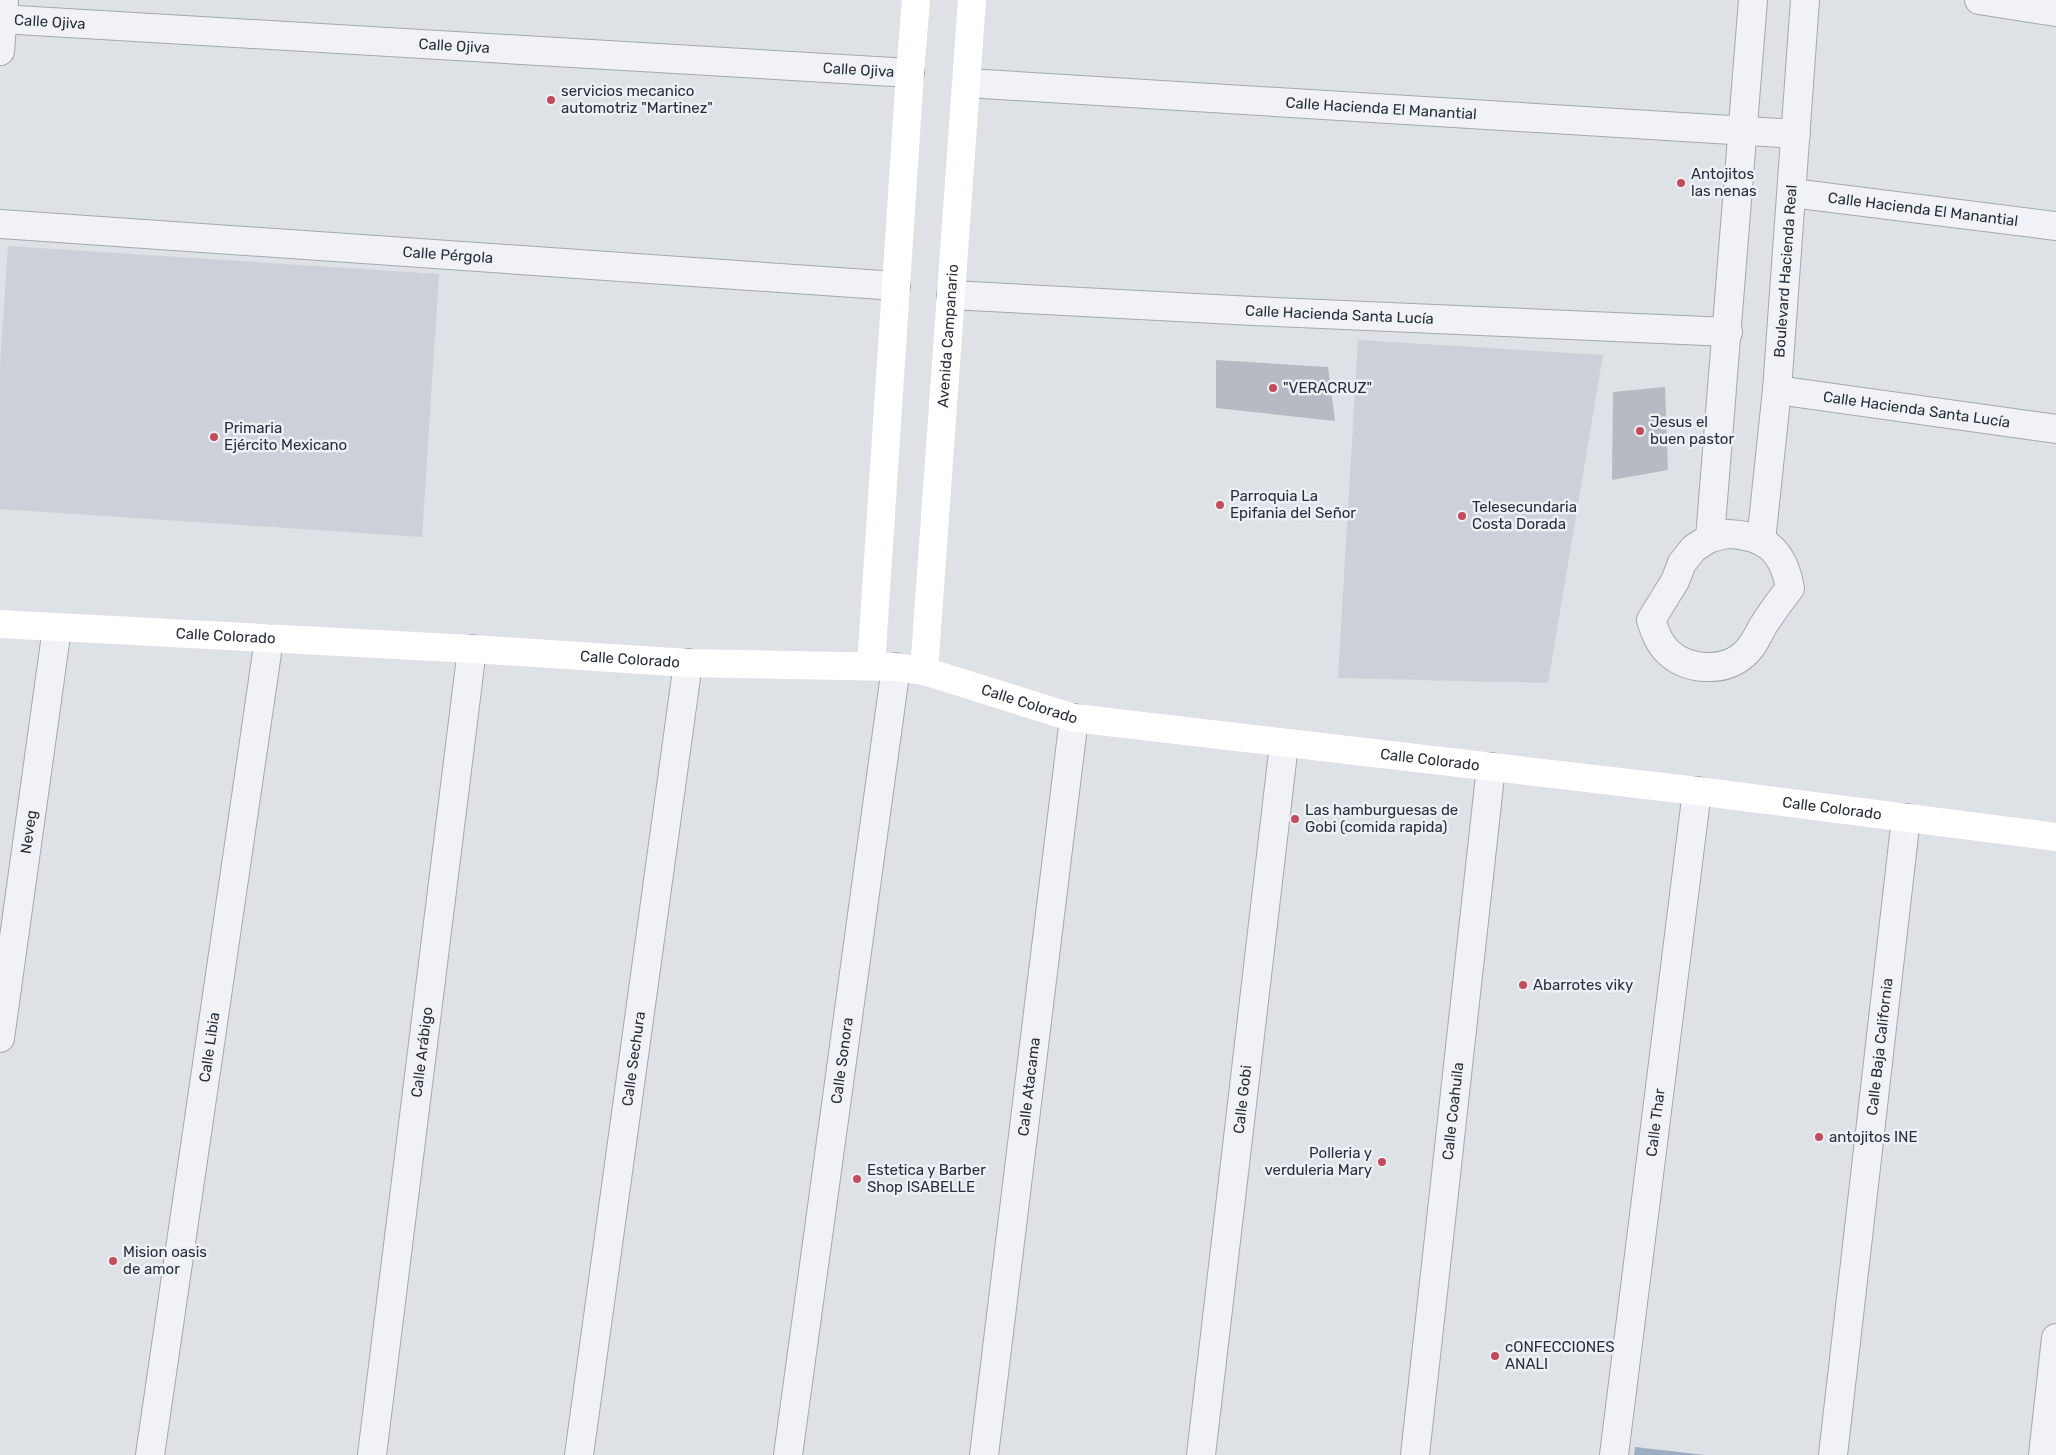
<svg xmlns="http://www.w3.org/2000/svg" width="2056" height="1455" font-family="Rubik,sans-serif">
<rect width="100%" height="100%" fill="#dee1e6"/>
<!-- built -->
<g fill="#ccd0d8">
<path d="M8,246L439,274L422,537L0,509V365Z"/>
<path d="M1358,340L1603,355L1548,683L1338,678Z"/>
</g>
<!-- water -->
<path fill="#9baec4" d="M1635,1447L1705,1455H1634Z"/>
<!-- building -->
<g fill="#b6bac3">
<path d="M1216,360L1328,367L1335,421L1216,408Z"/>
<path d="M1665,387L1668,470L1612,480L1613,392Z"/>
</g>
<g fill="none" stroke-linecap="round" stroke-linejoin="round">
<!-- street casing -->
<g stroke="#a4a8b0" stroke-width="30">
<g id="street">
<path d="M1979,0L2056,12"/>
<path id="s1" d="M0,19L910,73"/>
<path d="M0,51L4,0"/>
<path id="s2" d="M967,83L1796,134"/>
<path id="s3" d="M1792,193L2056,226"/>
<path id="s4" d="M0,224L896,286"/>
<path id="s5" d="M951,295L1253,311L1728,332"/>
<path id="s6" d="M1777,390L2056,429"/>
<path d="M1727,534C1765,535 1783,550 1790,588C1781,600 1771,613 1763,626C1757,637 1752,649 1741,657C1721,672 1688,670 1669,653C1659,644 1655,632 1651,620L1675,581L1682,563L1694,548L1710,538Z"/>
<path d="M1710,538L1753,0"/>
<path id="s7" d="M1761,541L1777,390L1805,0"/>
<path id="s8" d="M0,1038L57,628"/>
<path id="s9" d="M150,1455L269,639"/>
<path id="s10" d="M372,1455L472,649"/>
<path id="s11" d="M579,1455L688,663"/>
<path id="s12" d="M788,1455L896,667"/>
<path id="s13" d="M984,1455L1074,718"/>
<path id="s14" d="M1201,1455L1284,744"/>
<path id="s15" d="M1415,1455L1491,767"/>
<path id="s16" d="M1614,1455L1697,791"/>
<path id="s17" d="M1833,1455L1906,818"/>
<path d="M2043,1455L2056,1338"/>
</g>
</g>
<!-- street -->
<use href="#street" stroke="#f0f2f5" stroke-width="28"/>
<!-- secondary -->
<g stroke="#fff" stroke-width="28">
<path id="s18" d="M0,624L472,649L688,663L896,667L924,671L1074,718L1697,791L2056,837"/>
<path d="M871,666L910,73L916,0"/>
<path id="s19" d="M924,671L972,0"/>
</g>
</g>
<!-- markers -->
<g fill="#c44b59" stroke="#edf0f4" stroke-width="2">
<circle cx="551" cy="100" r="5"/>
<circle cx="1681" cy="183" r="5"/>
<circle cx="1273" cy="388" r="5"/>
<circle cx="1640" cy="431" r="5"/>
<circle cx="214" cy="437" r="5"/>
<circle cx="1220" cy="505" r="5"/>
<circle cx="1462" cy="516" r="5"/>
<circle cx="1295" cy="819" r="5"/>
<circle cx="1523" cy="985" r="5"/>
<circle cx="1819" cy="1137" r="5"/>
<circle cx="1382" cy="1162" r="5"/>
<circle cx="857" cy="1179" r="5"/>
<circle cx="113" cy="1261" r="5"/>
<circle cx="1495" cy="1356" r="5"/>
</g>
<g text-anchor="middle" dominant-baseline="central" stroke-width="5" stroke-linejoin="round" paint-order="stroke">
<!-- street labels -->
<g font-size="15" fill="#282f3c" stroke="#edf0f4">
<text stroke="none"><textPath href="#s1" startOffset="50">Calle Ojiva</textPath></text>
<text stroke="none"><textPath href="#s1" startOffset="455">Calle Ojiva</textPath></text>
<text stroke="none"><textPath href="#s1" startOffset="860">Calle Ojiva</textPath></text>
<text stroke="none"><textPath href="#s2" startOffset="415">Calle Hacienda El Manantial</textPath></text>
<text stroke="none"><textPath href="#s3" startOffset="132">Calle Hacienda El Manantial</textPath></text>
<text stroke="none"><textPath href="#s4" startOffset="449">Calle Pérgola</textPath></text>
<text stroke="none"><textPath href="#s7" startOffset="271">Boulevard Hacienda Real</textPath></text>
<text stroke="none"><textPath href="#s5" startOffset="389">Calle Hacienda Santa Lucía</textPath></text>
<text stroke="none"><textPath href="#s19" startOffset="336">Avenida Campanario</textPath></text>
<text stroke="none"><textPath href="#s6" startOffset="141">Calle Hacienda Santa Lucía</textPath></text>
<text stroke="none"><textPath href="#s18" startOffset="226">Calle Colorado</textPath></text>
<text stroke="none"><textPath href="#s18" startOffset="631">Calle Colorado</textPath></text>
<text stroke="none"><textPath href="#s18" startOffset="1036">Calle Colorado</textPath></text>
<text stroke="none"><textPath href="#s18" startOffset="1441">Calle Colorado</textPath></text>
<text stroke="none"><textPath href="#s18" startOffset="1846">Calle Colorado</textPath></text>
<text stroke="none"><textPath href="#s8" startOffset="208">Neveg</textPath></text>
<text stroke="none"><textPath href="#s9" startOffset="412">Calle Libia</textPath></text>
<text stroke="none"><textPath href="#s17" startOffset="411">Calle Baja California</textPath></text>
<text stroke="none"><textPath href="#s10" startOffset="406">Calle Arábigo</textPath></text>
<text stroke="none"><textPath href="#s11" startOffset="400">Calle Sechura</textPath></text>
<text stroke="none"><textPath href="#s12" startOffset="398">Calle Sonora</textPath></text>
<text stroke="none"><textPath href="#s13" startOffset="371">Calle Atacama</textPath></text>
<text stroke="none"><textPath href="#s14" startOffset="358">Calle Gobi</textPath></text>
<text stroke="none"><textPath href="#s15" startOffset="346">Calle Coahuila</textPath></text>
<text stroke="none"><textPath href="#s16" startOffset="335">Calle Thar</textPath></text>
</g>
<!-- poi labels -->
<g font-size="15" fill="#282f3c" stroke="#edf0f4" text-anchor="start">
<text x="561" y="91">servicios mecanico<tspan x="561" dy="17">automotriz "Martinez"</tspan></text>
<text x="1691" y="174">Antojitos<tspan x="1691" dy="17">las nenas</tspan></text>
<text x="1283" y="388">"VERACRUZ"</text>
<text x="1650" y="422">Jesus el<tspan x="1650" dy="17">buen pastor</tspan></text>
<text x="224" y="428">Primaria<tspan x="224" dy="17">Ejército Mexicano</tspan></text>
<text x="1230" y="496">Parroquia La<tspan x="1230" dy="17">Epifania del Señor</tspan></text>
<text x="1472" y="507">Telesecundaria<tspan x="1472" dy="17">Costa Dorada</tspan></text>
<text x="1305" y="810">Las hamburguesas de<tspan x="1305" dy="17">Gobi (comida rapida)</tspan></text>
<text x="1533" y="985">Abarrotes viky</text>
<text x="1829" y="1137">antojitos INE</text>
<text x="1372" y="1153" text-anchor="end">Polleria y<tspan x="1372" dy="17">verduleria Mary</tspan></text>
<text x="867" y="1170">Estetica y Barber<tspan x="867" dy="17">Shop ISABELLE</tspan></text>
<text x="123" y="1252">Mision oasis<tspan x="123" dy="17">de amor</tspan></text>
<text x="1505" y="1347">cONFECCIONES<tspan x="1505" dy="17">ANALI</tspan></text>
</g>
</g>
</svg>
